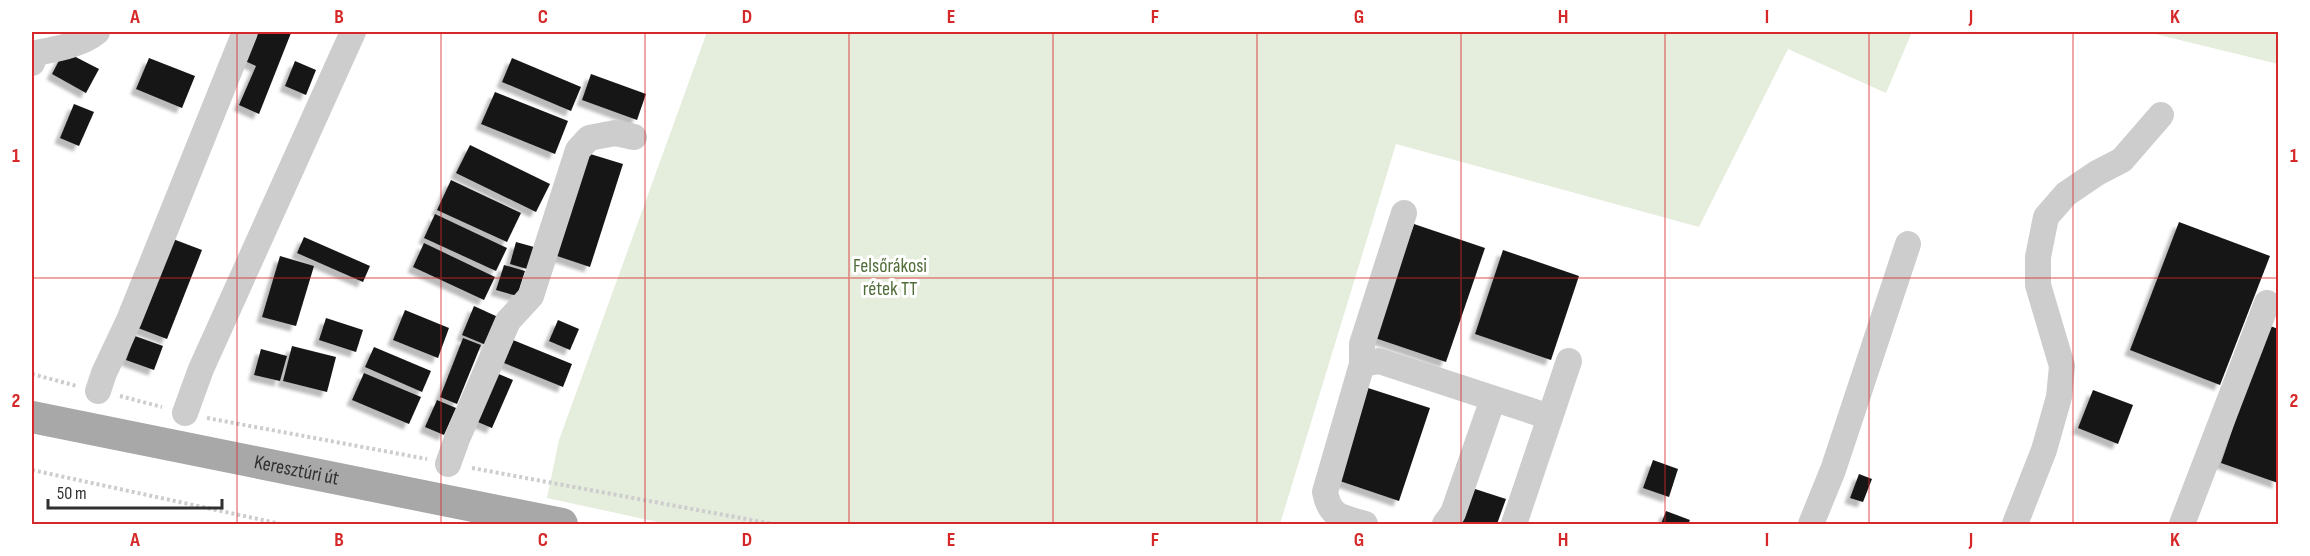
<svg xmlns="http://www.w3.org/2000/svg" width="2310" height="556" font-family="'Sofia Sans Condensed',sans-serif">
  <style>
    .green { fill: #e5eddd }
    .building { fill: #171717; filter: url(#shadow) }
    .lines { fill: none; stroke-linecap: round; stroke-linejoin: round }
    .path { stroke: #cdcdcd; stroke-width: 4; stroke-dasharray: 3 3; stroke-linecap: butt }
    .minor { stroke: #cdcdcd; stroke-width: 26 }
    .major { stroke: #a8a8a8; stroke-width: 32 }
    .grid { fill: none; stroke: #d62828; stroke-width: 1.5; stroke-opacity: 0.55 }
    .labels { text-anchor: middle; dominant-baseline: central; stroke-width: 6; stroke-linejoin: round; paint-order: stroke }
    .park-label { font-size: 20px; fill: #516e3a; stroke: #fff }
    .street-label { font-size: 20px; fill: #303030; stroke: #fff }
    .neatline { fill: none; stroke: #d62828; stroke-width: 2 }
    .grid-label { font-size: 20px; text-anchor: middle; font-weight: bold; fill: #d62828 }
  </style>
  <defs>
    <filter id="shadow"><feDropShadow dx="-5.5" dy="5.5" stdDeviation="1.5" flood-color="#0004"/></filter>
  </defs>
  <rect width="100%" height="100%" fill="#fff"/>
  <!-- green -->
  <g class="green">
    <path d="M707,32H1912L1886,93L1788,49L1699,227L1396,144L1280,524H667L547,498L559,440Z"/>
    <path d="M2147,32H2278V64Z"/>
  </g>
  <!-- building -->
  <g class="building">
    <path d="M257,32L291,33L259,114L239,105L256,66L245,61Z"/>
    <path d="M64,51L99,69L86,93L52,74Z"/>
    <path d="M149,58L195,76L182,108L136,89Z"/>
    <path d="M512,58L581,87L571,111L502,82Z"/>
    <path d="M295,61L316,70L306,95L285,86Z"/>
    <path d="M591,74L646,94L637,120L582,100Z"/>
    <path d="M495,92L568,121L555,154L481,124Z"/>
    <path d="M74,104L94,112L79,146L60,138Z"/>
    <path d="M470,145L550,184L536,212L456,173Z"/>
    <path d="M587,153L623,164L590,267L554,255Z"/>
    <path d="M451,180L521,213L507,242L437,210Z"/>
    <path d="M435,214L507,248L496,271L424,238Z"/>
    <path d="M2179,222L2270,256L2220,385L2130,350Z"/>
    <path d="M1414,224L1485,248L1446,362L1375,338Z"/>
    <path d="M304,237L370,266L363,282L297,253Z"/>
    <path d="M173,239L202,250L167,339L138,328Z"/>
    <path d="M516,242L534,247L527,269L510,264Z"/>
    <path d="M424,243L495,277L484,300L413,267Z"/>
    <path d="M1503,250L1579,276L1551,360L1475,334Z"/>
    <path d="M280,256L314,266L296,326L262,317Z"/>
    <path d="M504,265L525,271L517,296L496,290Z"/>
    <path d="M474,306L498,317L486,345L462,335Z"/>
    <path d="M405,310L449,328L438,358L393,340Z"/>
    <path d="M326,318L363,330L356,352L319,340Z"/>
    <path d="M558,320L579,329L570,350L549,341Z"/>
    <path d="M2268,325L2278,329V483L2221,463Z"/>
    <path d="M135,336L163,346L154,370L126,360Z"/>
    <path d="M463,338L481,345L457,404L440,397Z"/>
    <path d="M513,340L572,364L563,387L504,363Z"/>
    <path d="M292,346L336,357L327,392L283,381Z"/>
    <path d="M374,347L431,371L422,392L365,367Z"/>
    <path d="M261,349L287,356L280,381L254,375Z"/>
    <path d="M494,372L513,380L492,428L473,420Z"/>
    <path d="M364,373L421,397L409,424L352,400Z"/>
    <path d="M1368,388L1430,408L1399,501L1337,480Z"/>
    <path d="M2093,390L2133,405L2118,444L2078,428Z"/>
    <path d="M437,400L456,408L444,435L425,427Z"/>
    <path d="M1653,460L1678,469L1669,497L1643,488Z"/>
    <path d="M1859,474L1872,479L1863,502L1850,498Z"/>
    <path d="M1472,488L1506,499L1497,524H1460Z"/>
    <path d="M1666,511L1690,520L1688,524H1661Z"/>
  </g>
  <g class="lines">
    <!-- path -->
    <g class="path">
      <path d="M32,374L77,386"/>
      <path d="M120,396L162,407"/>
      <path d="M207,418L427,459"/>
      <path d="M472,468L773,524"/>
      <path d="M32,470L281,524"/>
    </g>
    <!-- minor -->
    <g class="minor">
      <path d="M32,63L36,53C56,49 81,45 97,32"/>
      <path d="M1362,364L1379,361L1550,417"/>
      <path d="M98,391L104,373L129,320L245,32"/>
      <path d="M185,413L201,369L353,32"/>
      <path d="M448,464L457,439L508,321L531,296L578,150L589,138L615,133L634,137"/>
      <path d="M1365,524C1342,517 1330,518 1325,492L1362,364V344L1404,213"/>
      <path d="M1445,524L1453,513L1493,399"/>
      <path d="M1514,524L1569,361"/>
      <path d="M1811,524L1833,470L1908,244"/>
      <path d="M2015,524L2044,450L2059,397L2062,366L2038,285V257L2046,217L2066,194L2097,173L2122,160L2161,115"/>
      <path d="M2182,524L2267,303"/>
    </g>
    <!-- major -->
    <path class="major" id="s1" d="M32,417L562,524"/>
  </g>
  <!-- grid -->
  <path class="grid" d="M237,32V524M441,32V524M645,32V524M849,32V524M1053,32V524M1257,32V524M1461,32V524M1665,32V524M1869,32V524M2073,32V524M32,278H2278"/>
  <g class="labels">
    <!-- park labels -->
    <g class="park-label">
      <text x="890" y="266">Felsőrákosi<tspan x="890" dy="23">rétek TT</tspan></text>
    </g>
    <!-- street labels -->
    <g class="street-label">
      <text stroke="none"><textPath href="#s1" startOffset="270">Keresztúri út</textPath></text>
    </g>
  </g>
  <!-- border -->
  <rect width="2310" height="556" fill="none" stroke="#ffffff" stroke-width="66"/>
  <!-- scale -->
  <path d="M48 499v9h174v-9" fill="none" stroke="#303030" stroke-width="3"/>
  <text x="57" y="499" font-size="18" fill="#303030" stroke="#ffffff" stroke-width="4.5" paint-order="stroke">50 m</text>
  <rect x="33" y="33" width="2244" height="490" class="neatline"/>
  <g class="grid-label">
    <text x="135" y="23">A</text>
    <text x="339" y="23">B</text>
    <text x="543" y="23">C</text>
    <text x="747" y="23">D</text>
    <text x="951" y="23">E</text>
    <text x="1155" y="23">F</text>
    <text x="1359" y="23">G</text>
    <text x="1563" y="23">H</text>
    <text x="1767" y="23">I</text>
    <text x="1971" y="23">J</text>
    <text x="2175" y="23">K</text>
    <text x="16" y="162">1</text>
    <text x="2294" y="162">1</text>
    <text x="16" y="407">2</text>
    <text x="2294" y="407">2</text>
    <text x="135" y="546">A</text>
    <text x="339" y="546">B</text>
    <text x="543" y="546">C</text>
    <text x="747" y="546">D</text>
    <text x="951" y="546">E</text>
    <text x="1155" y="546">F</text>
    <text x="1359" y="546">G</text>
    <text x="1563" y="546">H</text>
    <text x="1767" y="546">I</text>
    <text x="1971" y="546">J</text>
    <text x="2175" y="546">K</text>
  </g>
</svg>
